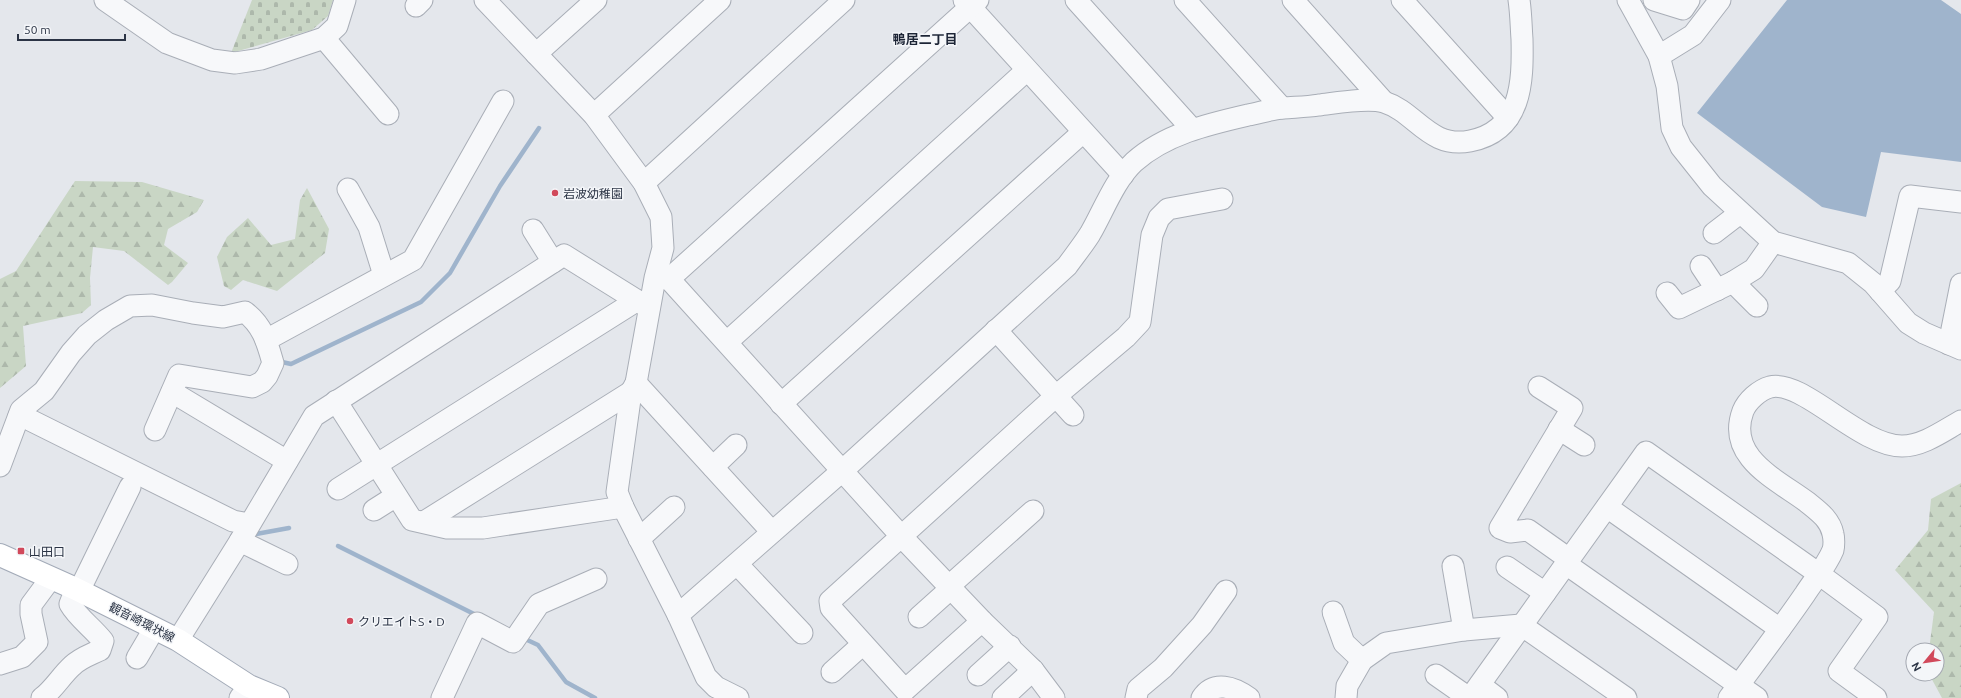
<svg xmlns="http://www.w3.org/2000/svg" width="1961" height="698" font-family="Ubuntu,'Noto Sans JP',sans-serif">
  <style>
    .forest { fill: url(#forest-firs) }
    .cemetery { fill: url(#cemetery-stones) }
    .water { fill: #9fb4cc }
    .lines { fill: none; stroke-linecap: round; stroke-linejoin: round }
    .stream { stroke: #9fb4cc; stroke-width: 4.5 }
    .minor-casing { stroke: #a9aeb7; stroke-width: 23 }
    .major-casing { stroke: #a3abb8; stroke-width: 24 }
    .minor { stroke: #f7f8fa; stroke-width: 21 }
    .major { stroke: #fff; stroke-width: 22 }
    .poi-dot { fill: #d1495b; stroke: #f4f6f9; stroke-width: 1.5 }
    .labels { text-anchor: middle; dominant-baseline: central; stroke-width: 3; stroke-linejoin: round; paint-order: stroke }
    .poi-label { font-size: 12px; fill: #2b3445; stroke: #f4f6f9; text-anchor: start }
    .street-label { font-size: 12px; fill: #2b3445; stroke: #f4f6f9 }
    .neighbourhood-label { font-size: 13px; font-weight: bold; fill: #1d2536; stroke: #f4f6f9 }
  </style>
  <defs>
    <pattern id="forest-firs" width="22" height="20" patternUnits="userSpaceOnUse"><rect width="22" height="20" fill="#c9d6c5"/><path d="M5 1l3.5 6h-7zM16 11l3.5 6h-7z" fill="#adb8ab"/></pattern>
    <pattern id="cemetery-stones" width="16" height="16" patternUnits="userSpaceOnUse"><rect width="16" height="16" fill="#c9d6c5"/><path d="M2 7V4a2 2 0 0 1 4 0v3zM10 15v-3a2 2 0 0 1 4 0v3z" fill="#adb8ab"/></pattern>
  </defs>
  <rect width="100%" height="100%" fill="#e4e7ec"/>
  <!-- forest -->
  <g class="forest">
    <path d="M75,181L142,182L204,200L197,212L168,229L164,245L188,263L172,282L168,285L124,251L93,247L90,278L91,305L82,313L23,326L26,366L0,388V279L16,271Z"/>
    <path d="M307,188L329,229L325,253L277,291L243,280L231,290L224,286L217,257L227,237L248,218L271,245L295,239L300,200Z"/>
    <path d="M1961,483V698H1942L1929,674H1937V650H1929L1934,612L1895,570L1928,530L1931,499Z"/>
  </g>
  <!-- cemetery -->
  <path class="cemetery" d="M252,0H333L328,16L312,30L231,53Z"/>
  <!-- water -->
  <path class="water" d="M1787,0H1941L1961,14V162L1881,152L1866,217L1822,207L1697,113Z"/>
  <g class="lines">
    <!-- stream -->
    <g class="stream">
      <path d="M282,362L291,364L421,302L450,273L500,186L539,128"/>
      <path d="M251,532L256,534L289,528"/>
      <path d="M338,546L478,616"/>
      <path d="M523,638L538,645L566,682L595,698"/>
    </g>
    <defs>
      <g id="minor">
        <path d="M105,0L167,43L212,60L235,63L261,59L324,38L337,26L345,0"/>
        <path d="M485,0L594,115L644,183L661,217L663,248L655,278L636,383L631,392L617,492L623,507L678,615"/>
        <path d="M964,0L1123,175"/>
        <path d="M1076,0L1192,129"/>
        <path d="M1185,0L1282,108"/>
        <path d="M1293,0L1383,101"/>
        <path d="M1402,0L1508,118"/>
        <path d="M1628,0L1659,56L1667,86L1672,128L1681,147L1712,186L1773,242L1848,263L1873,283L1908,323L1924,333L1961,349"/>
        <path d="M1654,0L1683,9L1689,0"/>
        <path d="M416,6L422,0"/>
        <path d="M324,38L388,114"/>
        <path d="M536,54L596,0"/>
        <path d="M1659,56L1693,35L1720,0"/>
        <path d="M594,115L720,0"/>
        <path d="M644,183L844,0"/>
        <path d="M348,189L369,227L384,275"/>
        <path d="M533,230L553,262"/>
        <path d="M1714,233L1740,213"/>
        <path d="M1701,266L1717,290"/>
        <path d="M656,278L669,279L978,0"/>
        <path d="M669,279L902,537L982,621L905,690L831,608L830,601L1056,396L1126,337L1140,322L1152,235L1159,218L1168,209L1222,199"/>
        <path d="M1733,282L1757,306"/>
        <path d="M1880,291L1890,281L1910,196L1961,202"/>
        <path d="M1667,293L1679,308L1733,282L1754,269L1773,242"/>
        <path d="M996,330L1073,415"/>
        <path d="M266,340L413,260L503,101"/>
        <path d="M727,342L1027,70"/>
        <path d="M1949,344L1961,284"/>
        <path d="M636,383L772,532"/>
        <path d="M1539,387L1572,408L1500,528L1510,532L1528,530L1569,559"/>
        <path d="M172,392L287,461"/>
        <path d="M336,401L412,520L447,528H483L623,507"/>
        <path d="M781,404L1083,132"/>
        <path d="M19,416L30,420L233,521L249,524"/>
        <path d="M1559,429L1584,445"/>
        <path d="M0,466L21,410L44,391L71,353L87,335L106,320L130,306L152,305L193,313L223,317L245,312C263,326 267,342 273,363L267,376L262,382L252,387L179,375L155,430"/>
        <path d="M713,467L736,445"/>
        <path d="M338,489L636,301"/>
        <path d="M1607,507L1780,629"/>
        <path d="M374,510L396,496"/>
        <path d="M424,522L631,392"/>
        <path d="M639,539L674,507"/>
        <path d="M240,541L287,564"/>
        <path d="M737,564L802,633"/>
        <path d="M1566,564L1757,698"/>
        <path d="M1453,566L1464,630"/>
        <path d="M1507,567L1545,593"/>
        <path d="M79,591L130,487"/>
        <path d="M1333,612L1344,643L1362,660"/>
        <path d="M919,617L948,591V587L1033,511"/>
        <path d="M982,621L1033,670L1054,698"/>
        <path d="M178,640L240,541L314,416L564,255L649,308"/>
        <path d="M137,658L154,629"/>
        <path d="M0,664L22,657L37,642L31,614V605L51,578"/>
        <path d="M832,672L863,644"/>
        <path d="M978,675L1010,646"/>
        <path d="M1436,675L1469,698"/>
        <path d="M1480,685L1497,698"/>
        <path d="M42,698C54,689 61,676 72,666C80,658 90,655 100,650L103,641C93,628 78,618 70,604L76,589"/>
        <path d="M240,698L249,686"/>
        <path d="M442,698L477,623L513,642L539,604L596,579"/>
        <path d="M738,698L716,687L706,677L678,615L842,471L1067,266C1075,255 1083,245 1090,234C1104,210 1114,181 1134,162C1165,134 1209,124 1248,115C1259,113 1271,109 1283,108C1295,107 1307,107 1319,105C1336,103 1368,97 1384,102C1416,112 1429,149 1470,141C1522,131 1523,82 1522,39C1521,26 1521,13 1519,0"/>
        <path d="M1003,698L1033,670"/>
        <path d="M1136,698L1138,689L1163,668L1202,625L1226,591"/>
        <path d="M1202,698C1214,680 1234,687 1249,698"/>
        <path d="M1346,698L1347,686L1362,660L1386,643L1464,630L1521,625L1626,698"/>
        <path d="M1470,698L1646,452L1819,574L1877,617L1839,671L1876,698"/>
        <path d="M1729,698C1755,663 1781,629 1805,594C1814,580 1827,565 1833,550C1834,546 1834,538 1833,534C1830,519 1818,511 1807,502C1776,479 1726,457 1743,411C1747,401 1759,390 1770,387C1803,379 1859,446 1902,446C1923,446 1943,431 1961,421"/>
      </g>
      <path id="major" d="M0,555L76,589L178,640L249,686L278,698"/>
    </defs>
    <!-- minor casing -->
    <use href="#minor" class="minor-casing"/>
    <!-- major casing -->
    <use href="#major" class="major-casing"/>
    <!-- minor -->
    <use href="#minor" class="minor"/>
    <!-- major -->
    <use href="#major" class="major"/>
  </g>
  <!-- markers -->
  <g class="poi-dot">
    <circle cx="555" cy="193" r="4"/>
    <rect x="17" y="547" width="8" height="8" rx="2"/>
    <circle cx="350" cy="621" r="4"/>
  </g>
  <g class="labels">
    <!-- poi labels -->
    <g class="poi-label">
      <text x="563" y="193">岩波幼稚園</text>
      <text x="29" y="551">山田口</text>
      <text x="358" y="621">クリエイトS・D</text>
    </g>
    <!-- street labels -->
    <g class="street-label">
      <text transform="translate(142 622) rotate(27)">観音崎環状線</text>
    </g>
    <!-- neighbourhood labels -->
    <g class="neighbourhood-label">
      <text x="925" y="39">鴨居二丁目</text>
    </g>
  </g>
  <!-- north arrow -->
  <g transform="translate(1925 662) rotate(241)"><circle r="19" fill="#f4f6f9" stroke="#a4a8b1"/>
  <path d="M0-3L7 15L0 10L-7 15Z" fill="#d1495b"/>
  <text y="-6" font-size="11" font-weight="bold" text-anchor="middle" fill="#2b3445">N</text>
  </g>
  <!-- scale -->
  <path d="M18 34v6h107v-6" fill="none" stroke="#2b3445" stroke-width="2"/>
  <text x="24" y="34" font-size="12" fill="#2b3445" stroke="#f4f6f9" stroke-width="3" paint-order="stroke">50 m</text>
</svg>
